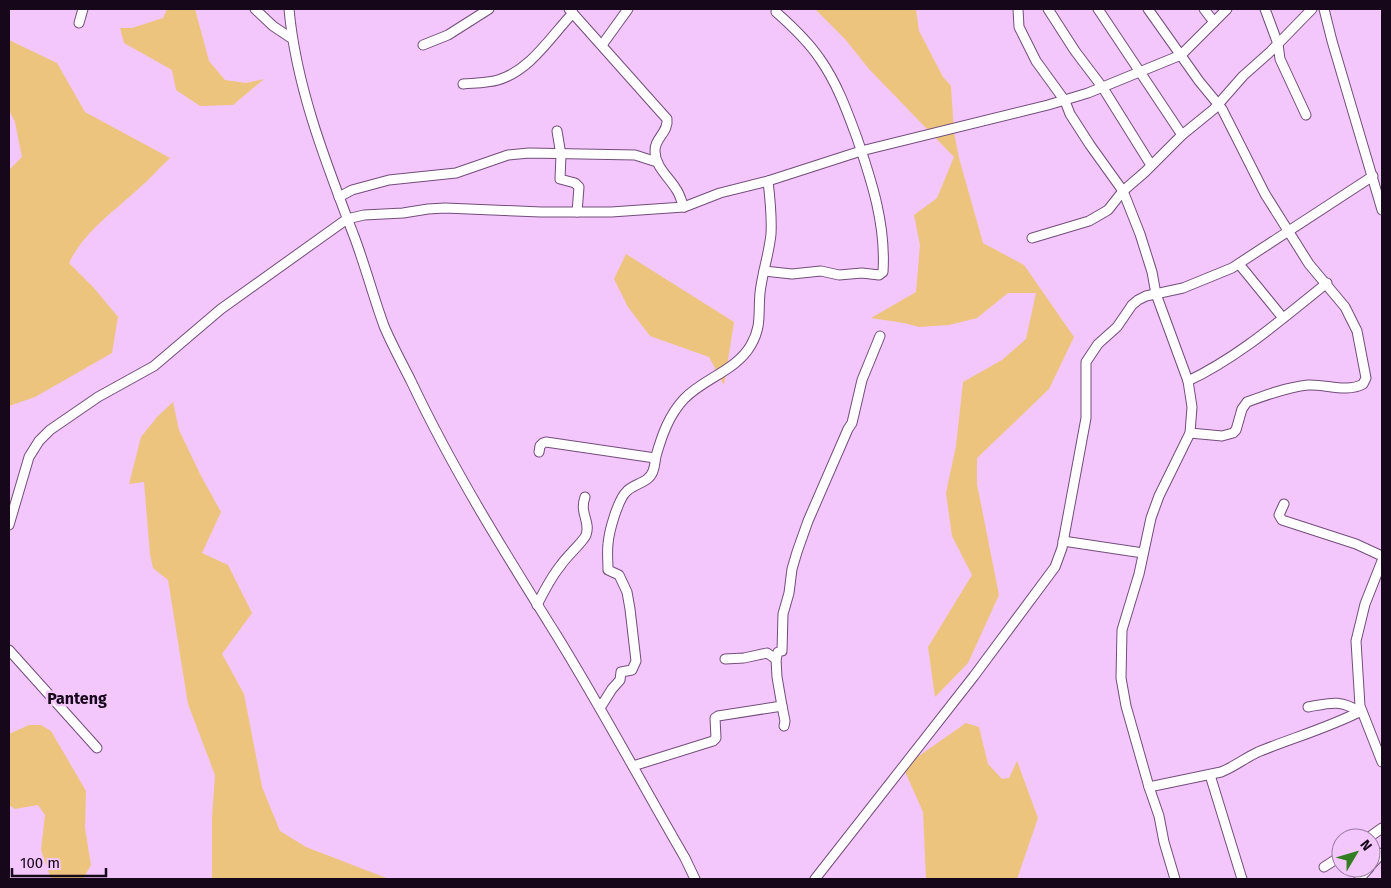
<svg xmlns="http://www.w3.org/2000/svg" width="1391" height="888" font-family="'Fira Sans',sans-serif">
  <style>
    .green { fill: #edc47e }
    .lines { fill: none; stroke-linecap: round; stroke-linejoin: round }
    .minor-casing { stroke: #734d7b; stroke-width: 11 }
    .minor { stroke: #fff; stroke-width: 9 }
    .labels { text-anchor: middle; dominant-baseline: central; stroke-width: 5; stroke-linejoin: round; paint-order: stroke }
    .quarter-label { font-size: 16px; font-weight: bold; fill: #16071a; stroke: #f3c7fc }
  </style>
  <rect width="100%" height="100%" fill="#f3c7fc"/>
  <!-- green -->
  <g class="green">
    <path d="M167,9H195L209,61L225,80L246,83L264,79L233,105L200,106L176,90L172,70L124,43L120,28H132L163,18Z"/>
    <path d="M815,9H916L919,31L943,77L951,86L954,132L959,158L983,243L1024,265L1074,337L1049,389L977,458V484L999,595L968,663L935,697L928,647L972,575L952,536L946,493L956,446L963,382L1002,360L1026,339L1036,293H1008L977,318L949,325L919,327L904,323L871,318L916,292L920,245L914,215L937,198L954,157L869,69L845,39Z"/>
    <path d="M9,40L57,63L85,112L170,158C159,168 149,180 137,190C113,212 83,233 69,263L94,288L118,317L112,353L35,397L9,406V170L22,157L15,122L9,110Z"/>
    <path d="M626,254L734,322L724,385L709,357L650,336L628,307L614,279Z"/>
    <path d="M173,402L179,430L201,476L221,512L202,553L228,565L252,613L222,654L244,694L262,787L280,831L306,847L389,879H212V818L215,775L188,704L168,580L153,568L150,554L144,482L129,484L141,437L157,417Z"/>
    <path d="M966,723L979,727L988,764L1002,779L1009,778L1017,761L1038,818L1017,879H926L923,812L903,767Z"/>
    <path d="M29,725H41L51,731L86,791L85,828L91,865L83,879H51L41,850L45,815L38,805L15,809L9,805V734Z"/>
  </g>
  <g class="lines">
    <defs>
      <g id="minor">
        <path d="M255,9L273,26L291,38"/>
        <path d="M289,9C296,87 326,163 354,236C365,265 373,296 384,326C392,345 402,363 411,381C453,470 505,553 557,636C602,709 642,784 685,858L695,879"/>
        <path d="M569,9L667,119C669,132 654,139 655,151C655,167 669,177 676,189C680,194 681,201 684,207"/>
        <path d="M1018,9L1019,27L1036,61L1065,101L1070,114L1090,145L1123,191L1140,234L1152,272L1156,294L1188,381L1192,407L1190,433L1159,496L1151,518L1139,574L1122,630L1121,678L1126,706L1149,787L1159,816L1164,842L1175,879"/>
        <path d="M1048,9L1075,51L1103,88L1151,165"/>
        <path d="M1098,9L1182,135"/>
        <path d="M1148,9L1199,81L1222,109L1265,194L1309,264L1345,307L1357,331L1366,378L1363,384C1347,393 1326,384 1308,385C1288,387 1266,395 1247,402L1242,409L1236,430L1233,433L1222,436L1190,433"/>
        <path d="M1204,9L1214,22"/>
        <path d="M1265,9L1278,44L1280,59L1306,115"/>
        <path d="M1324,9L1332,41L1382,210"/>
        <path d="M79,23L83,9"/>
        <path d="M423,45L448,35L489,9"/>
        <path d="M602,45L628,9"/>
        <path d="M463,84C475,83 488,83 498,80C531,70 551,36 573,13"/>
        <path d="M557,131L561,155L560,179L575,183L579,187L577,212"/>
        <path d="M339,197L352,190L389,180L456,173L508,155L529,153L635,155L657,162"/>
        <path d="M1032,238L1089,221L1108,210L1123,191L1145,172L1182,135L1214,109L1243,76L1271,51L1312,9"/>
        <path d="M1239,264L1283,318"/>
        <path d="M764,271L792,274L821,271L839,275L862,273L879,275L883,272C886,225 872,182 857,138C847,111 837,83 820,59C808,41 793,27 776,12"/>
        <path d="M1188,381C1239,357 1283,318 1327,283"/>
        <path d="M539,452L540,446L543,443L546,442L655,458"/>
        <path d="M1284,504L1279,515L1282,520L1356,544L1382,556"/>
        <path d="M9,525L29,457L39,441L50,430L98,397L154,366L221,309L347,219L364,215L403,213L428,209L445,208L541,212H611L684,207L720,193L768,181L861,151L1048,105L1088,93L1181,55L1227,9"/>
        <path d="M1063,541L1143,553"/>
        <path d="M1382,561L1365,604L1356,641L1360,706L1382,762"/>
        <path d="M537,605C544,591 551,577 561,565C566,557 584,541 586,535C591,521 579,514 585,497"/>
        <path d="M9,650L97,748"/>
        <path d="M725,659L744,658L767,653L776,659L778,652L782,651L783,614L789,593L792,569L797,552L808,521L848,429L852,423L862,380L880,336"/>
        <path d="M782,706L785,721L784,726"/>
        <path d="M1308,707C1330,703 1340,699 1360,712"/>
        <path d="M600,708L612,689L620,680L621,672L632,670L636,661L630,609L627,592L619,575L608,570C608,561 607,552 608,544C609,531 618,499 627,491C635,483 649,483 653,471C655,466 655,461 656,456C662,435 669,415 684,399C704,378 736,371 751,345C762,326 758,313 760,293C762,274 769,254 771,234C772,217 770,198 768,181"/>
        <path d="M633,766L713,741L716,738L715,718L718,716L782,706L777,677L776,659"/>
        <path d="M1210,775L1242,879"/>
        <path d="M1149,787L1221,772C1234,767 1245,758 1258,752C1292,738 1328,728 1361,711"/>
        <path d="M1368,838L1382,828"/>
        <path d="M1371,865L1382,853"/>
        <path d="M1324,867L1341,856"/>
        <path d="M815,879L974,676L1055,567L1062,548L1086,418V362L1098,344L1117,327L1132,305L1138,300L1146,296L1183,288L1232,268L1373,176"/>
        <path d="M1359,879L1369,868"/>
      </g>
    </defs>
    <!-- minor casing -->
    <use href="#minor" class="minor-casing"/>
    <!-- minor -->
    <use href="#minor" class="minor"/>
  </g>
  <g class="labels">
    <!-- quarter labels -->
    <g class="quarter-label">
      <text x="77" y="698">Panteng</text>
    </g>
  </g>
  <!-- border -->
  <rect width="1391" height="888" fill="none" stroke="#16071a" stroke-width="20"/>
  <!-- north arrow -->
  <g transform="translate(1356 853) rotate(52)"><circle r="24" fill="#f3c7fc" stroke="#9b7aa2"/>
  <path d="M0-4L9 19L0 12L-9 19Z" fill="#337d23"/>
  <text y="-8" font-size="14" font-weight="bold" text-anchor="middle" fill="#16071a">N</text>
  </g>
  <!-- scale -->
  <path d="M12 868v8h94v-8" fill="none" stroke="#16071a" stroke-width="2.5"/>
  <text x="20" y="868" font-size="15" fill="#16071a" stroke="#f3c7fc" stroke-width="4" paint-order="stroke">100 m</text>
</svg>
